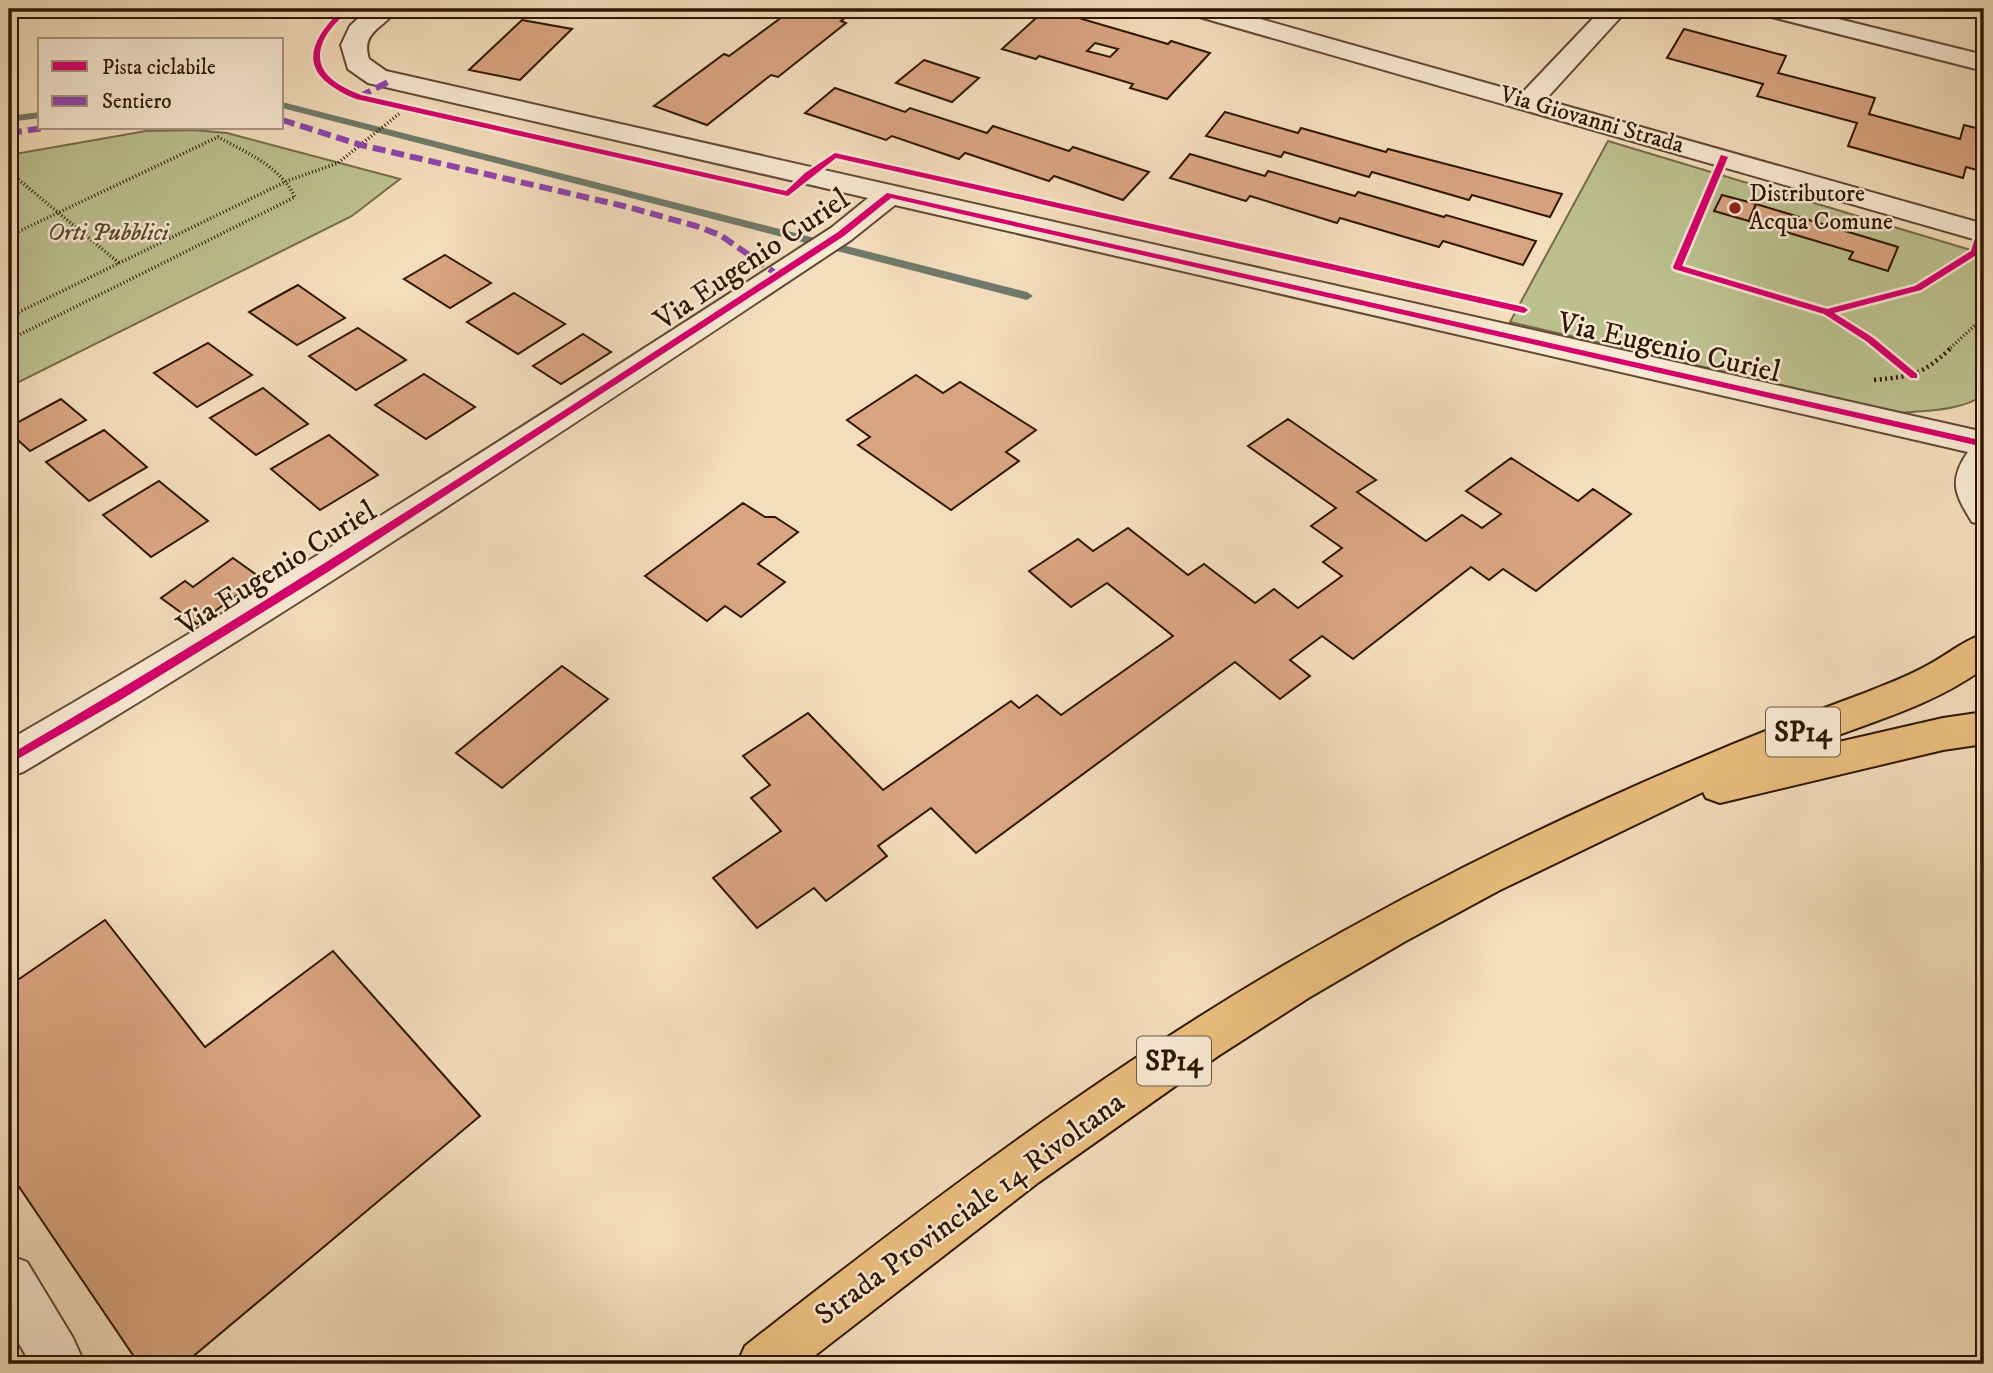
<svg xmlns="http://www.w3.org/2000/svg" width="1993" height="1373" font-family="'IM FELL DW Pica',serif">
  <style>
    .green { fill: #bcc08f; stroke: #766b49; stroke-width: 2 }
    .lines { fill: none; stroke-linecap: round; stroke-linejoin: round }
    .stream { fill: #707a6a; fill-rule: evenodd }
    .building { fill: #d9a581; stroke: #2f1603; stroke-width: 2; fill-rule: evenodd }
    .minor-casing { stroke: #604831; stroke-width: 4 }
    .major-casing { stroke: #2f1603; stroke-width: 4 }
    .path-far1 { stroke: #2f1603; stroke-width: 3.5; stroke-dasharray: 1 2.5; stroke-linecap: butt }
    .path { stroke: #2f1603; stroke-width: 4.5; stroke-dasharray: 2 3.5; stroke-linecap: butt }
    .minor { fill: #f8e9d3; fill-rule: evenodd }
    .major { fill: #eabe7e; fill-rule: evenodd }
    .quiet { stroke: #8e44ad; stroke-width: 6; stroke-dasharray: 13 6; stroke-linecap: butt }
    .cycleway-casing { stroke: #f8e9d3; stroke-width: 5 }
    .cycleway { fill: #d6006c; fill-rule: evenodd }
    .poi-dot { fill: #8f2418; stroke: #f8e9d3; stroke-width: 2.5 }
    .labels { text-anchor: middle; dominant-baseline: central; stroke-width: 5; stroke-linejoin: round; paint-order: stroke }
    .far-street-label { font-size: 24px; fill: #2f1603; stroke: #f8e9d3 }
    .far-poi-label { font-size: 24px; fill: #2f1603; stroke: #f8e9d3; text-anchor: start }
    .far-park-label { font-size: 24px; font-style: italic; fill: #59492d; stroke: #f8e9d3 }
    .shield { fill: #f8e9d3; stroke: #6b5541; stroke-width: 2 }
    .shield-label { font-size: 28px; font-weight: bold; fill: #2f1603 }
    .street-label { font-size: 30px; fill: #2f1603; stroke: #f8e9d3 }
  </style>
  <rect width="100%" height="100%" fill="#f4ddbc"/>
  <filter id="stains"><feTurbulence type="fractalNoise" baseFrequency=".00286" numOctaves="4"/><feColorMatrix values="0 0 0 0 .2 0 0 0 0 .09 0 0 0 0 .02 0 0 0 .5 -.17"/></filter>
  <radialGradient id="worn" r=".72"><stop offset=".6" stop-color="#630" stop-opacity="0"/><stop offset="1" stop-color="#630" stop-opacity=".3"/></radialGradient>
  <!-- green -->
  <g class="green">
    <path d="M193,130L227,133L400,179L352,216L9,387V155L146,131Z"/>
    <path d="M1608,141L1984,254V395C1960,411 1929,410 1901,413L1510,322Z"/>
  </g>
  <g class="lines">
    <!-- stream -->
    <g class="stream">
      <path d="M282,102L1027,292L1033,296L1027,300L282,108Z"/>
      <path d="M40,112V118L9,122V116Z"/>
    </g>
  </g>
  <!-- building -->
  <g class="building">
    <path d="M558,9H600L587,18Z"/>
    <path d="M793,9H857L841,21L846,23L778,77L771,75L707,125L654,106L724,54L729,56Z"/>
    <path d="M1046,9H1060L1085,16L1082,19L1168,44L1171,41L1210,53L1167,99L1130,88L1133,84L1039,56L1036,59L1002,49ZM1095,43L1118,49L1110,57L1087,51Z"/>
    <path d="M1511,9H1546L1540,17Z"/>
    <path d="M522,20L572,29L520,80L469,70Z"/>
    <path d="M1684,29L1786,56L1778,73L1875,98L1869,114L1960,139L1964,125L1984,130V172L1966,167L1963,178L1848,146L1857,123L1757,96L1763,84L1667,58Z"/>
    <path d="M924,60L979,78L952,102L896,83Z"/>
    <path d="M835,88L905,112L910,108L987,133L993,126L1069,151L1073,147L1149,172L1123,200L1054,176L1049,181L965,153L959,159L892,136L886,140L805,113Z"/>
    <path d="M1225,112L1298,133L1301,128L1386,152L1388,149L1562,194L1550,217L1472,195L1469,200L1372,172L1369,177L1284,152L1281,157L1206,136Z"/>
    <path d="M1190,154L1265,176L1268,171L1355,196L1358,192L1444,217L1446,215L1536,241L1523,265L1443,241L1439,247L1340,218L1337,223L1250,196L1246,201L1170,178Z"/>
    <path d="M1722,195L1756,204L1749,221L1714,211Z"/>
    <path d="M1756,204L1898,247L1888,271L1849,259L1853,252L1749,221Z"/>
    <path d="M445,255L491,283L450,308L404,279Z"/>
    <path d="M298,285L345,318L297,345L249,312Z"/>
    <path d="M514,293L565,324L518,354L467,322Z"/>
    <path d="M358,328L406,360L356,390L309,356Z"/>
    <path d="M583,334L611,352L561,384L533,366Z"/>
    <path d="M208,343L252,375L197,407L154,373Z"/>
    <path d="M424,374L475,407L426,439L375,405Z"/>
    <path d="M916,375L943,393L960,382L1036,430L1006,452L1019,461L951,510L858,445L870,437L847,420Z"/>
    <path d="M263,388L308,424L256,455L210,418Z"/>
    <path d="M61,399L86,420L30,451L9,432V427Z"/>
    <path d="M1288,419L1376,480L1357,492L1426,541L1462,515L1482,528L1501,514L1466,491L1511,458L1578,501L1593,489L1631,514L1536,591L1503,569L1489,580L1471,567L1353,659L1322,636L1290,660L1310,676L1280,699L1235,662L976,853L931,808L878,846L887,856L826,901L814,888L757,928L713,878L781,831L751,798L770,785L743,756L808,713L883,790L1011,701L1019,708L1037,695L1061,715L1173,636L1107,583L1071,607L1029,571L1078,539L1093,551L1128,528L1188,575L1204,564L1255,603L1274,589L1298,608L1342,576L1323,562L1342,548L1311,526L1336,508L1248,446Z"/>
    <path d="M104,430L147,467L89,501L46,462Z"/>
    <path d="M329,435L378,475L320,510L271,469Z"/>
    <path d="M159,481L208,521L151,557L103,515Z"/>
    <path d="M743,503L765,517H775L798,532L758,564L785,582L741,617L725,606L707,621L645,576Z"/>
    <path d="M233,558L261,578L197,624L161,598L185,581L193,587Z"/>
    <path d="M562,666L608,699L502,788L456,753Z"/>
    <path d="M105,920L205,1047L333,951L480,1116L184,1364H139L9,1172V986Z"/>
  </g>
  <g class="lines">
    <defs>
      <g id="minor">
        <path d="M368,9H397C385,28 360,31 369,59L386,71L1984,432V525L1972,522C1955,494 1948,481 1968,452L895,205L851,240C578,421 305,604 23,772L9,776V740C289,579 559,403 831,228L868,198L368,83L348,69L341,45L350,26Z"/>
        <path d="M1186,9H1225L1522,93L1602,9H1628L1545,100L1984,224V242L1189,14Z"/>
        <path d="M1757,9H1798L1984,55V71L1760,14Z"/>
        <path d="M9,1255L27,1262L73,1338L81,1356L78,1364H31L9,1327Z"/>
      </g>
      <path id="major" d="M1984,634V668C1929,709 1858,725 1795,752L1943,718L1984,712V744L1943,750L1720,803L1706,798L1703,792L1500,890L1404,942L1310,997L1218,1056L1039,1182L804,1364H737L745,1346C917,1211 1092,1078 1281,967C1466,859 1661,768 1862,694C1884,685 1907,677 1928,665C1947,655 1964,640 1984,634Z"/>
    </defs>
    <!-- minor casing -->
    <use href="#minor" class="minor-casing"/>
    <!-- major casing -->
    <use href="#major" class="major-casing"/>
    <!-- path-far1 -->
    <g class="path-far1">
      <path d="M13,175L119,263"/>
      <path d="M1712,186L1677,267L1827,312"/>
      <path d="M9,236L218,137C247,153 280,166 295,197L9,340"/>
      <path d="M9,317L287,181L338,163L400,113"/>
      <path d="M1883,350L1827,312L1918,288L1962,259"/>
      <path d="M1948,350L1984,317"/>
    </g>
    <!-- path -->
    <g class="path">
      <path d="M1881,349L1913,375"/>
      <path d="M1874,380C1913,376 1920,376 1950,349"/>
    </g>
    <!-- minor -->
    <use href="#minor" class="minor"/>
    <!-- major -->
    <use href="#major" class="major"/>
    <!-- quiet -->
    <g class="quiet">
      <path d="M359,97L390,81"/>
      <path d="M282,120L361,145L628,207L696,226L720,235L778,275"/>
      <path d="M9,133L44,128"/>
    </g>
    <defs>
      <g id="cycleway">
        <path d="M342,9H349C342,17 333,25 327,34C307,68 333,84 361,95L786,191L805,173L835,153L1524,307L1528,310L1524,313L836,158L788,196L356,99C301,76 302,48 342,9Z"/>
        <path d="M1721,155L1728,157L1682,266L1827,309L1915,286L1971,251L1977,232L1978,230H1984V235L1978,254L1921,290L1834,313L1872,337L1917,374V378H1911L1866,341L1824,314L1674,269L1673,267Z"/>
        <path d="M887,193L1984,441V447L891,198L844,236L328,572L119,701L9,764V755C291,590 564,411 838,232Z"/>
      </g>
    </defs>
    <!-- cycleway casing -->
    <use href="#cycleway" class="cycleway-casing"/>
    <!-- cycleway -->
    <use href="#cycleway" class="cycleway"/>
  </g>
  <!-- markers -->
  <circle class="poi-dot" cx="1735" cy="208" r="7"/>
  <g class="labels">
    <!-- far-street labels -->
    <g class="far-street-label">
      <text transform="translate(1592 120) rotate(16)">Via Giovanni Strada</text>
    </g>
    <!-- far-poi labels -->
    <g class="far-poi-label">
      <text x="1749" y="194">Distributore<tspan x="1749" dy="28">Acqua Comune</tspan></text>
    </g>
    <!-- far-park labels -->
    <g class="far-park-label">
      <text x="108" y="233">Orti Pubblici</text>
    </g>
    <!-- shield labels -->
    <g class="shield">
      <rect x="1766" y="707.5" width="74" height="49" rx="5"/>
      <rect x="1137" y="1036.5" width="74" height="49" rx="5"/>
    </g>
    <g class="shield-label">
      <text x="1803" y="732">SP14</text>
      <text x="1174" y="1061">SP14</text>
    </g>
    <!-- street labels -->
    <g class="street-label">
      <text transform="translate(752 260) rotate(-34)">Via Eugenio Curiel</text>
      <text transform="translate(1669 348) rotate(13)">Via Eugenio Curiel</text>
      <text transform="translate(277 569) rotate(-32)">Via Eugenio Curiel</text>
      <text transform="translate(970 1209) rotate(-36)">Strada Provinciale 14 Rivoltana</text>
    </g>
  </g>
  <!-- margin -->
  <rect width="1993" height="1373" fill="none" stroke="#f4ddbc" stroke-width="35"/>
  <rect x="10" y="10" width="1972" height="1352" fill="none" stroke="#2f1603" stroke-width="3.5"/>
  <rect x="18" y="18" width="1958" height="1338" fill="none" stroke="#2f1603" stroke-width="2"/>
  <!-- legend -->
  <rect x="38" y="38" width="245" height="91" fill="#f8e9d3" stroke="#a89580" stroke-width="2"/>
  <rect x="52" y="61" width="35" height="10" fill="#d6006c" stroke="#a89580" stroke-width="2"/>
  <text x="102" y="74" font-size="21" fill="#2f1603">Pista ciclabile</text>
  <rect x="52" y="96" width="35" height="10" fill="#8e44ad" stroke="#a89580" stroke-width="2"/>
  <text x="102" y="108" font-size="21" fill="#2f1603">Sentiero</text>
  <rect width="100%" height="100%" filter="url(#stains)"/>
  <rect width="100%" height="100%" fill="url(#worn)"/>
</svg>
